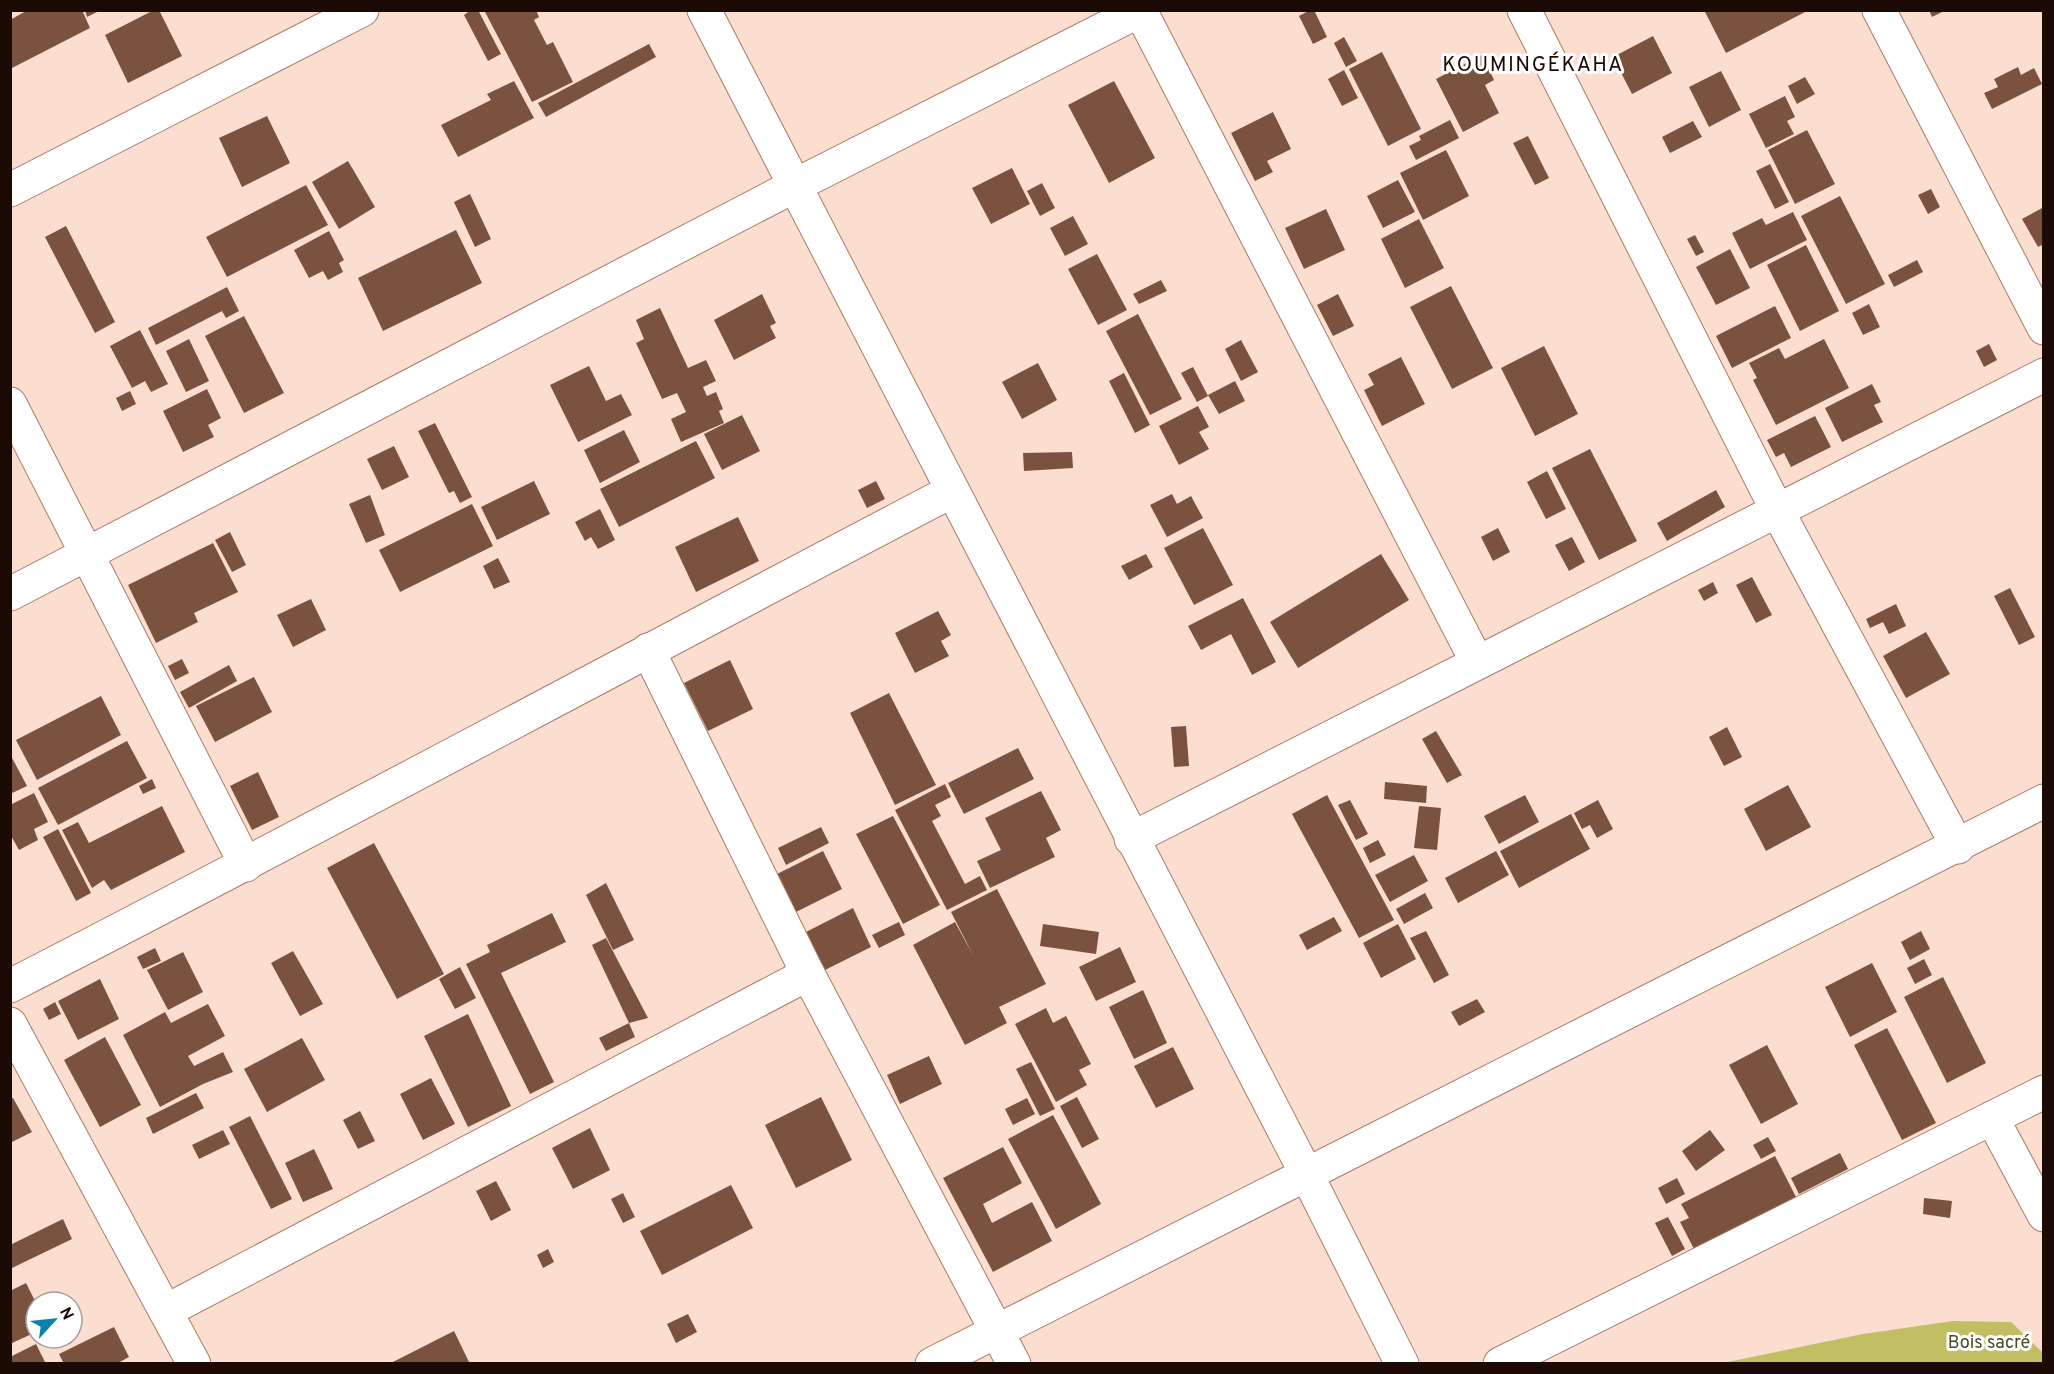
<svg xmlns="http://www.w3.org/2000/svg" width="2054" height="1374" font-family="Overpass,sans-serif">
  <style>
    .green { fill: #c1be64 }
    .building { fill: #7b523d }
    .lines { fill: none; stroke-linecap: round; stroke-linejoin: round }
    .minor-casing { stroke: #a87c66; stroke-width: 35 }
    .minor { stroke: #fff; stroke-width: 33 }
    .labels { text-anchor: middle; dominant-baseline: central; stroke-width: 6; stroke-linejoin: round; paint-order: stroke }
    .park-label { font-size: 18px; fill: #4b4a20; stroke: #fff }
    .quarter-label { font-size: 21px; letter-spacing: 1.5px; fill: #1b0b04; stroke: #fff }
  </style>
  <rect width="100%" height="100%" fill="#fcded0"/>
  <!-- green -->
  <path class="green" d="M1953,1321L2011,1322L2043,1353V1363H1723L1863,1334Z"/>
  <!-- building -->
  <g class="building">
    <path d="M28,10H82L90,28L10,69V20Z"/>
    <path d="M85,10H101L87,17Z"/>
    <path d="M154,10H159L182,56L128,83L105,35Z"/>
    <path d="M471,10H478L501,54L488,61L464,15Z"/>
    <path d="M484,10H536L539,17L534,20L547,45L553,42L573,82L532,102Z"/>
    <path d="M1310,10H1314L1327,37L1313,44L1299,16Z"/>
    <path d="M1704,10H1809L1726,53Z"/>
    <path d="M1929,10H1946L1932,17Z"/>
    <path d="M1653,36L1672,73L1632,94L1613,57Z"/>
    <path d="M1344,37L1357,61L1346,67L1334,43Z"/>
    <path d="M649,44L656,57L546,117L538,103Z"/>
    <path d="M1382,52L1421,129L1388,146L1349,69Z"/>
    <path d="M1482,55L1494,80L1485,85L1499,113L1463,132L1436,79Z"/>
    <path d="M2018,67L2021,75L2034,68L2042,84L1992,109L1984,93L1998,87L1994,79Z"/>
    <path d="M1344,70L1358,98L1342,106L1328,79Z"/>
    <path d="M1721,71L1741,110L1709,127L1689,87Z"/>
    <path d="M1805,77L1815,94L1797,104L1788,86Z"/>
    <path d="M514,81L534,118L458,157L441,125L491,100L487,94Z"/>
    <path d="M1114,81L1155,158L1109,183L1068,105Z"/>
    <path d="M1785,96L1795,117L1787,121L1794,134L1766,148L1749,114Z"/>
    <path d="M1273,112L1291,149L1267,161L1273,172L1255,181L1231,133Z"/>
    <path d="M267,116L290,163L242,187L219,138Z"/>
    <path d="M1450,120L1459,138L1416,160L1409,146L1421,140L1419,136Z"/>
    <path d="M1693,121L1702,137L1670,153L1662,137Z"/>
    <path d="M1807,130L1835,184L1795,204L1768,150Z"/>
    <path d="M1528,136L1549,178L1535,185L1513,143Z"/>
    <path d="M1446,150L1469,196L1423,220L1400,173Z"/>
    <path d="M348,161L375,207L339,229L312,182Z"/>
    <path d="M1770,164L1789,202L1775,209L1756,171Z"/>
    <path d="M1012,168L1030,204L991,224L972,188Z"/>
    <path d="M1398,180L1415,212L1383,228L1367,196Z"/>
    <path d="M1042,183L1055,208L1040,216L1027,191Z"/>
    <path d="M306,185L328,225L227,277L206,237Z"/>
    <path d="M1931,189L1940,207L1928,214L1918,195Z"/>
    <path d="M470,194L491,239L475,247L454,202Z"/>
    <path d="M1840,196L1885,284L1846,304L1801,216Z"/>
    <path d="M2044,207V244L2038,247L2022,219Z"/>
    <path d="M1326,209L1345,250L1304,269L1285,228Z"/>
    <path d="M1793,212L1807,240L1750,269L1732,233L1762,218L1766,225Z"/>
    <path d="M1073,216L1088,244L1065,256L1050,228Z"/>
    <path d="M1419,219L1444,268L1405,288L1381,239Z"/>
    <path d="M66,226L115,322L95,333L45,237Z"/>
    <path d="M456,230L482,283L383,331L358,278Z"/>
    <path d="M329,231L344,260L339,263L343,272L328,280L323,271L309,278L294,250Z"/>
    <path d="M1695,235L1704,252L1696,256L1687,239Z"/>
    <path d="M1806,245L1839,311L1800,331L1767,265Z"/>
    <path d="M1730,249L1750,288L1716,305L1696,267Z"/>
    <path d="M1097,254L1127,310L1098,325L1068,269Z"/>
    <path d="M1917,260L1923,272L1894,287L1888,275Z"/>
    <path d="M1161,280L1167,291L1139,304L1133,294Z"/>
    <path d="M1451,286L1493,368L1452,389L1410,307Z"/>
    <path d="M227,287L239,311L226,318L222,311L156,345L148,328Z"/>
    <path d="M762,294L776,323L770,326L776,338L734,360L714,320Z"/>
    <path d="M1338,294L1354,326L1333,336L1317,305Z"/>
    <path d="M1869,304L1880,327L1863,335L1852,313Z"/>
    <path d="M1775,306L1791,338L1732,368L1716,336Z"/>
    <path d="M660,308L688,368L706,360L716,381L703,387L707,396L716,392L723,409L719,411L724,423L681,442L671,419L686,412L677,393L662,399L636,343L644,339L636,320Z"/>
    <path d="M1138,314L1182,399L1150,415L1106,331Z"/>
    <path d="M244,316L284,393L244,413L205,336Z"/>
    <path d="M140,330L168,384L151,392L145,381L132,388L110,346Z"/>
    <path d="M189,339L209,381L186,392L166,351Z"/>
    <path d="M1824,339L1849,388L1776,425L1753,380L1757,378L1749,363L1779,348L1785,359Z"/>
    <path d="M1241,340L1258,372L1241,381L1225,349Z"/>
    <path d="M1989,344L1997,360L1984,367L1976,351Z"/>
    <path d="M1544,346L1578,414L1535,436L1501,368Z"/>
    <path d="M1401,357L1425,404L1382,426L1364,390L1374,385L1368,374Z"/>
    <path d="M1038,363L1057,400L1022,419L1002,382Z"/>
    <path d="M589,366L606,401L621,394L632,415L578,442L550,385Z"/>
    <path d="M1193,367L1208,396L1197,402L1181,373Z"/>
    <path d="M1124,373L1150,425L1135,433L1109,381Z"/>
    <path d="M1235,381L1245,401L1219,414L1208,395Z"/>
    <path d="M1872,384L1881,402L1874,405L1883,422L1842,442L1825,408Z"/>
    <path d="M207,389L221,418L208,425L214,437L183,452L163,411Z"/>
    <path d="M130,391L136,404L122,411L116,398Z"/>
    <path d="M1198,406L1209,427L1199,432L1209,449L1179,465L1159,426Z"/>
    <path d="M742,415L760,451L722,470L704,434Z"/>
    <path d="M1815,416L1831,447L1791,467L1784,453L1776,457L1767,440Z"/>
    <path d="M435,423L472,497L460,503L454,491L449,493L418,431Z"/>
    <path d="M624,430L640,462L600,483L584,450Z"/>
    <path d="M696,441L715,478L619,527L600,489Z"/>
    <path d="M394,446L409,477L382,490L367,459Z"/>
    <path d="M1590,449L1637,541L1599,560L1552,468Z"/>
    <path d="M1072,452L1073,468L1024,471L1023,453Z"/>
    <path d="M1547,471L1566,509L1546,519L1527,482Z"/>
    <path d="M534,481L550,514L497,540L481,507Z"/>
    <path d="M876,481L885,499L867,508L858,490Z"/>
    <path d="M1716,490L1725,507L1667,541L1657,523Z"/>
    <path d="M1172,494L1177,504L1191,496L1203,518L1167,537L1150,505Z"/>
    <path d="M370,495L385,535L366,543L349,504Z"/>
    <path d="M472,504L493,546L400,592L379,550Z"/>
    <path d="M600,509L615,540L598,549L591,537L585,541L575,522Z"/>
    <path d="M738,517L759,561L696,592L675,547Z"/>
    <path d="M1203,528L1233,585L1194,605L1164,548Z"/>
    <path d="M1498,528L1510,552L1493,561L1481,537Z"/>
    <path d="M230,532L246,565L232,572L215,540Z"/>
    <path d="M1572,537L1585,562L1569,571L1555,545Z"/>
    <path d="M213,543L238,592L194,613L198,622L156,643L128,585Z"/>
    <path d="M1146,554L1153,567L1129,580L1121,566Z"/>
    <path d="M1381,554L1409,600L1298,668L1270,622Z"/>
    <path d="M498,558L510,582L494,589L483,566Z"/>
    <path d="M1752,577L1772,615L1756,623L1736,585Z"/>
    <path d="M1713,582L1718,593L1704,601L1698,590Z"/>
    <path d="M2010,588L2035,637L2019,645L1994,596Z"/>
    <path d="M1243,598L1276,662L1252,675L1231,634L1201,650L1188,626Z"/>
    <path d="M311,599L326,630L293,647L277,615Z"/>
    <path d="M1896,604L1906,626L1889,634L1883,622L1870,628L1866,619Z"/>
    <path d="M938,611L951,635L941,641L949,656L915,673L895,633Z"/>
    <path d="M1926,632L1950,674L1906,698L1883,656Z"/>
    <path d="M182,659L189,673L175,680L168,666Z"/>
    <path d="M730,660L753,709L708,731L684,683Z"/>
    <path d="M229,665L237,681L189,708L180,692Z"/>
    <path d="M254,677L272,712L215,742L196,706Z"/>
    <path d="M889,693L936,785L895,805L850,713Z"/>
    <path d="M101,696L121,735L37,780L16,740Z"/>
    <path d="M1186,726L1189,766L1174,767L1171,727Z"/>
    <path d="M1727,727L1742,757L1724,766L1709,737Z"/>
    <path d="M1436,731L1462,775L1447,783L1422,739Z"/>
    <path d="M127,741L147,778L58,825L38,788Z"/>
    <path d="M1018,748L1034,779L964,814L948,783Z"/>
    <path d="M10,754L27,786L10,794Z"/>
    <path d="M258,772L279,817L252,830L230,786Z"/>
    <path d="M152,779L156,788L143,794L139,786Z"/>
    <path d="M1385,782L1427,786L1426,803L1384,799Z"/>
    <path d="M945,784L951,797L935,805L941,816L932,821L965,884L980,876L987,890L947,910L895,810Z"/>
    <path d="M1788,785L1811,827L1766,851L1744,809Z"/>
    <path d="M1041,791L1061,830L1046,838L1055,857L990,888L977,861L1001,850L985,818Z"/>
    <path d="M34,793L48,822L34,829L38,840L19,850L10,834V805Z"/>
    <path d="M1327,795L1394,920L1359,938L1292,814Z"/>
    <path d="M1525,795L1539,822L1499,844L1484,816Z"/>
    <path d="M1350,800L1368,834L1356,840L1338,805Z"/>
    <path d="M1598,800L1613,829L1597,838L1590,825L1582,829L1574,813Z"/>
    <path d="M162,806L185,852L111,890L104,880L92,888L62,830L78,822L89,843Z"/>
    <path d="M1419,806L1441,808L1437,850L1414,848Z"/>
    <path d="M1571,814L1590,849L1519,888L1500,851Z"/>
    <path d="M893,816L940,905L903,924L856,834Z"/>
    <path d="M821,827L829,843L786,865L778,848Z"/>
    <path d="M58,829L91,893L76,901L43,837Z"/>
    <path d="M1378,840L1386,855L1370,863L1363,848Z"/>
    <path d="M374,843L444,974L397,999L327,868Z"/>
    <path d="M823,851L842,889L796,912L777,874Z"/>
    <path d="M1496,851L1509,875L1458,903L1445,878Z"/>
    <path d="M1414,855L1428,881L1390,902L1375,875Z"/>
    <path d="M606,883L634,940L613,950L586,895Z"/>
    <path d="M997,889L1046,984L999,1007L1007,1023L965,1045L913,945L955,922L974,957L951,912Z"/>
    <path d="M1425,893L1433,908L1404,924L1396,909Z"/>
    <path d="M853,908L871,947L825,970L806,932Z"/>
    <path d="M552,913L566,942L501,973L554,1082L530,1094L466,964L490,952L487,945Z"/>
    <path d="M1334,917L1342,931L1307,950L1299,935Z"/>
    <path d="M899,922L905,935L879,948L872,935Z"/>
    <path d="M1043,924L1099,932L1096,954L1040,946Z"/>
    <path d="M1398,924L1416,959L1381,978L1363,943Z"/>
    <path d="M1426,931L1449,975L1434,983L1410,938Z"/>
    <path d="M1921,931L1930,949L1910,960L1901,942Z"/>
    <path d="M606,938L648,1018L629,1023L592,945Z"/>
    <path d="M1120,947L1136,982L1096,1001L1079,967Z"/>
    <path d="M155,948L161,961L143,969L137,957Z"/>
    <path d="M293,951L323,1004L300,1016L271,963Z"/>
    <path d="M183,952L203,992L168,1010L147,970Z"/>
    <path d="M1924,959L1932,975L1915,984L1907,968Z"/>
    <path d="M1872,963L1897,1012L1850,1037L1825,987Z"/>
    <path d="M460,967L476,998L455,1009L439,979Z"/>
    <path d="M1943,977L1986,1063L1947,1083L1904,997Z"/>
    <path d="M100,979L119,1019L78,1040L58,1001Z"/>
    <path d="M1143,990L1167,1043L1134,1059L1109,1007Z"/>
    <path d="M1477,999L1485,1012L1459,1026L1451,1012Z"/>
    <path d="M55,1002L61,1014L49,1020L43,1009Z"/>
    <path d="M208,1004L225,1036L188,1056L194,1066L223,1052L233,1072L203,1084L160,1107L123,1035L165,1012L171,1023Z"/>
    <path d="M1046,1008L1053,1023L1066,1016L1091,1064L1079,1070L1087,1085L1056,1102L1015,1024Z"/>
    <path d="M468,1014L511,1106L468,1127L424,1036Z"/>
    <path d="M629,1023L635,1037L606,1051L599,1038Z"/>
    <path d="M1887,1028L1936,1123L1902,1140L1854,1045Z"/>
    <path d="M105,1037L141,1105L100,1127L64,1060Z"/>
    <path d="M302,1038L325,1080L267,1112L244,1069Z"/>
    <path d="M1767,1045L1798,1104L1761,1124L1729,1065Z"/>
    <path d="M1173,1047L1194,1089L1156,1108L1134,1066Z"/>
    <path d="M929,1056L942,1084L900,1104L887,1075Z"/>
    <path d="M1031,1062L1055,1109L1040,1116L1016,1069Z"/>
    <path d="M431,1078L455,1124L423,1140L400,1094Z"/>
    <path d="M196,1093L204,1108L153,1134L146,1118Z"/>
    <path d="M821,1097L852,1160L796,1188L765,1125Z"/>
    <path d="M1077,1097L1099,1139L1082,1148L1060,1106Z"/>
    <path d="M13,1098L32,1132L10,1143V1099Z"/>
    <path d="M1027,1098L1035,1114L1013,1125L1005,1109Z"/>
    <path d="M360,1111L375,1141L358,1149L343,1120Z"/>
    <path d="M1053,1115L1101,1204L1056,1229L1008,1139Z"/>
    <path d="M250,1116L292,1199L271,1209L229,1127Z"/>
    <path d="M590,1128L610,1170L573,1189L552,1148Z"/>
    <path d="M223,1130L230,1144L199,1159L192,1145Z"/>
    <path d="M1710,1130L1725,1150L1696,1171L1682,1151Z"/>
    <path d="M1768,1137L1776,1151L1761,1159L1753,1145Z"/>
    <path d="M1003,1147L1022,1183L983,1204L992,1223L1032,1202L1052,1241L993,1272L943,1178Z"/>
    <path d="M314,1149L333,1189L303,1202L285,1163Z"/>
    <path d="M1840,1153L1848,1169L1799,1194L1791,1178Z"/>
    <path d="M1775,1156L1796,1197L1694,1249L1680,1222L1689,1218L1681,1204Z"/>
    <path d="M1677,1178L1685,1194L1666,1204L1658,1188Z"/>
    <path d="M496,1181L511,1210L491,1221L476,1191Z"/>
    <path d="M731,1185L753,1228L662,1275L640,1231Z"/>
    <path d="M623,1193L635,1217L623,1223L611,1199Z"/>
    <path d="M1924,1198L1952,1201L1950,1218L1923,1214Z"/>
    <path d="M1668,1217L1685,1249L1672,1256L1655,1223Z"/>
    <path d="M63,1219L72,1239L10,1269V1245Z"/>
    <path d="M548,1249L554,1262L543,1268L537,1255Z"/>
    <path d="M26,1283L36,1303V1332L10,1344V1291Z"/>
    <path d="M688,1314L697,1332L676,1343L667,1324Z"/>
    <path d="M114,1327L129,1357L116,1364H64L59,1354Z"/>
    <path d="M454,1331L469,1362L389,1364Z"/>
    <path d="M36,1344L46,1364H10V1357Z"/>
  </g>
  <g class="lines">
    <defs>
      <g id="minor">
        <path d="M704,10L1307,1175L1402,1364"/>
        <path d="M1140,10L1477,662"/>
        <path d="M1524,10L1778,512L1958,847"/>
        <path d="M1879,10L2044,328"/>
        <path d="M10,190L362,10"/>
        <path d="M10,404L246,865"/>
        <path d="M10,594L794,186L1141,10"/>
        <path d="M648,650L808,974L1014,1364"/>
        <path d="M1131,839L2044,375"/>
        <path d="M10,986C326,824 638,655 952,491"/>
        <path d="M10,1024L194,1364"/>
        <path d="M1992,1118L2044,1215"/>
        <path d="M166,1311L808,974"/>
        <path d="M932,1364L2044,801"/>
        <path d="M1500,1364L2044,1092"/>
      </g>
    </defs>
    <!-- minor casing -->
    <use href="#minor" class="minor-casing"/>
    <!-- minor -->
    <use href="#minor" class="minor"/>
  </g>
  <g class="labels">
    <!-- park labels -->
    <g class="park-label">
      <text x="1989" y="1343">Bois sacré</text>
    </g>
    <!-- quarter labels -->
    <g class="quarter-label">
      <text x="1533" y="65">KOUMINGÉKAHA</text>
    </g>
  </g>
  <!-- border -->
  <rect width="2054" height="1374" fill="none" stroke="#1b0b04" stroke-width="24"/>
  <!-- north arrow -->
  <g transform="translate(54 1320) rotate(63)"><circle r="28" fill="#ffffff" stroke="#a49d9b" stroke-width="1.5"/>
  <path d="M0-4.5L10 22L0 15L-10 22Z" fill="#0882a7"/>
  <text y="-9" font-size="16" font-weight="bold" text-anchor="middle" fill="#1b0b04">N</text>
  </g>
</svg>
